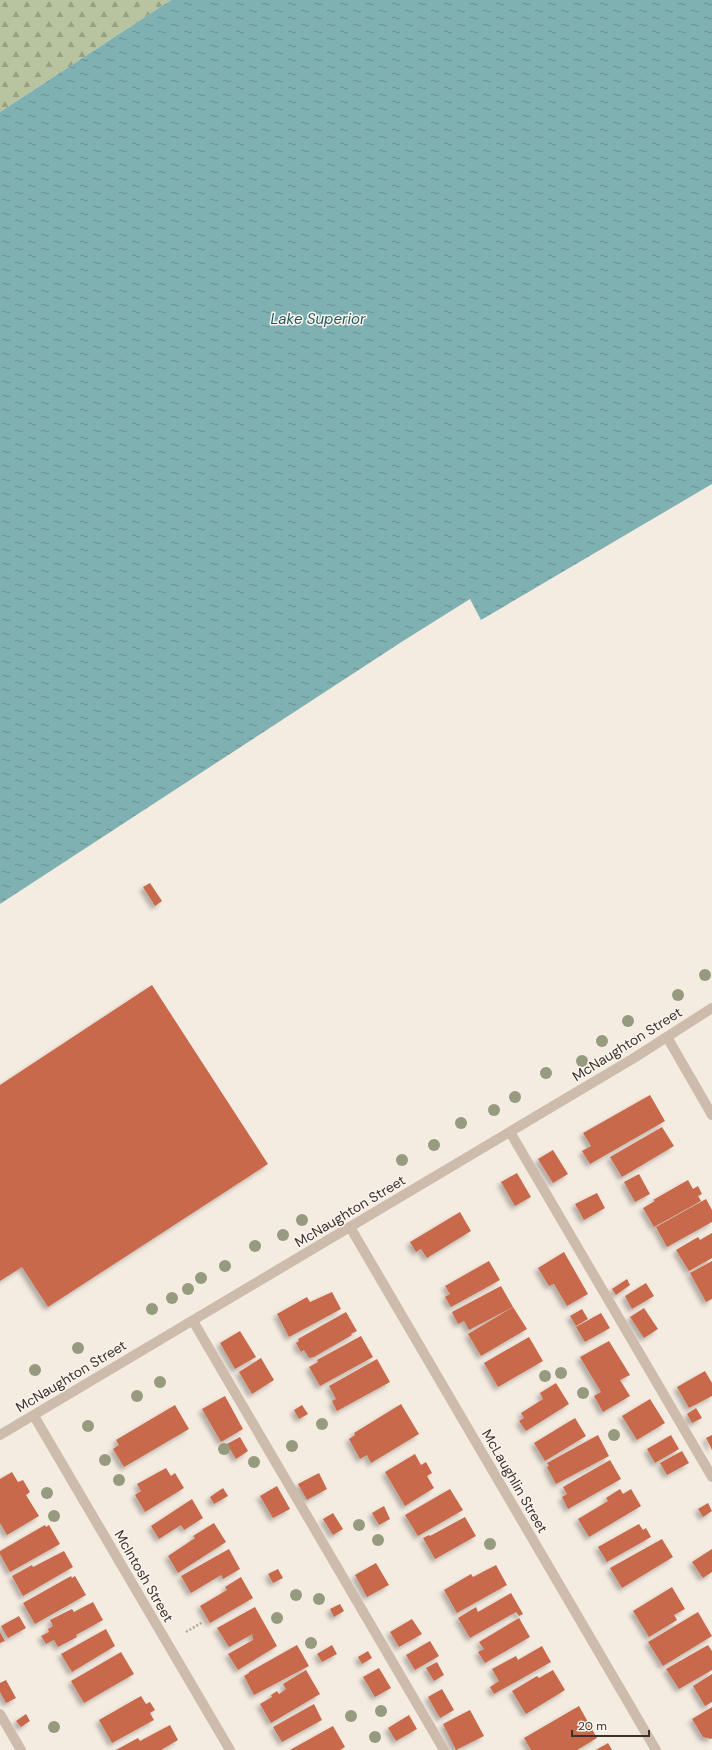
<svg xmlns="http://www.w3.org/2000/svg" width="712" height="1750" font-family="'DM Sans',sans-serif">
  <style>
    .forest { fill: url(#forest-firs) }
    .water { fill: url(#water-ripples) }
    .building { fill: #c8694b; filter: url(#shadow) }
    .lines { fill: none; stroke-linecap: round; stroke-linejoin: round }
    .path { stroke: #b9a596; stroke-width: 2.5; stroke-dasharray: 2 2; stroke-linecap: butt }
    .service { stroke: #cdbbac; stroke-width: 10 }
    .minor { stroke: #cdbbac; stroke-width: 10 }
    .tree { fill: #969b7f }
    .labels { text-anchor: middle; dominant-baseline: central; stroke-width: 3; stroke-linejoin: round; paint-order: stroke }
    .street-label { font-size: 14px; fill: #3b302b; stroke: #fbf5ee }
    .water-label { font-size: 15px; font-style: italic; fill: #1f5a5e; stroke: #fbf5ee }
  </style>
  <defs>
    <pattern id="forest-firs" width="22" height="20" patternUnits="userSpaceOnUse"><rect width="22" height="20" fill="#b8c4a0"/><path d="M5 1l3.5 6h-7zM16 11l3.5 6h-7z" fill="#97a083"/></pattern>
    <pattern id="water-ripples" width="26" height="14" patternUnits="userSpaceOnUse"><rect width="26" height="14" fill="#7fb0b2"/><path d="M2 4q2-2 4 0t4 0M15 11q2-2 4 0t4 0" fill="none" stroke="#699091"/></pattern>
    <filter id="shadow"><feDropShadow dx="-3.5" dy="3.5" stdDeviation="2" flood-color="#0004"/></filter>
  </defs>
  <rect width="100%" height="100%" fill="#f4ebe1"/>
  <!-- forest -->
  <path class="forest" d="M0,0H171L0,112Z"/>
  <!-- water -->
  <path class="water" d="M171,0H712V484L481,620L470,599L403,641L0,904V112Z"/>
  <!-- building -->
  <g class="building">
    <path d="M150,883L162,901L155,906L143,887Z"/>
    <path d="M152,985L268,1164L48,1307L22,1267L0,1281V1085Z"/>
    <path d="M650,1095L665,1121L590,1164L582,1151L591,1146L583,1133Z"/>
    <path d="M662,1127L674,1146L622,1177L610,1157Z"/>
    <path d="M553,1150L568,1174L553,1183L538,1159Z"/>
    <path d="M517,1173L531,1197L515,1206L501,1182Z"/>
    <path d="M639,1174L650,1194L635,1202L624,1182Z"/>
    <path d="M688,1180L693,1189L698,1186L702,1194L698,1196L701,1201L654,1227L643,1208L655,1201L653,1200Z"/>
    <path d="M597,1193L605,1208L584,1220L575,1204Z"/>
    <path d="M706,1199L712,1210V1222L667,1247L656,1227Z"/>
    <path d="M460,1212L471,1231L427,1258L421,1249L416,1252L410,1242Z"/>
    <path d="M712,1233V1258L689,1271L676,1250L698,1237L700,1240Z"/>
    <path d="M564,1252L588,1294L567,1306L554,1284L549,1286L538,1268Z"/>
    <path d="M489,1261L500,1280L451,1307L445,1297L450,1294L445,1286Z"/>
    <path d="M712,1261V1299L706,1302L690,1273Z"/>
    <path d="M627,1279L630,1285L616,1295L612,1289Z"/>
    <path d="M646,1283L654,1296L632,1309L625,1296Z"/>
    <path d="M501,1286L513,1307L469,1330L464,1321L458,1324L452,1312Z"/>
    <path d="M332,1292L341,1309L289,1337L277,1314L307,1297L310,1302Z"/>
    <path d="M513,1307L527,1329L481,1356L468,1334Z"/>
    <path d="M644,1308L658,1329L644,1338L630,1317Z"/>
    <path d="M582,1309L588,1319L576,1326L570,1316Z"/>
    <path d="M346,1312L357,1331L351,1334L352,1335L314,1357L309,1358L304,1350L301,1352L296,1343L299,1341L298,1339Z"/>
    <path d="M601,1313L610,1328L585,1342L576,1327Z"/>
    <path d="M240,1331L256,1357L235,1369L220,1343Z"/>
    <path d="M361,1336L373,1357L320,1386L309,1367L318,1362L317,1360Z"/>
    <path d="M529,1337L543,1361L498,1387L484,1363Z"/>
    <path d="M609,1341L630,1375L620,1380L630,1396L603,1412L594,1396L601,1392L580,1357Z"/>
    <path d="M261,1358L274,1380L252,1394L239,1372Z"/>
    <path d="M377,1359L390,1382L337,1411L332,1401L336,1399L329,1386Z"/>
    <path d="M705,1371L712,1383V1396L689,1408L677,1387Z"/>
    <path d="M556,1383L569,1404L526,1431L519,1421L524,1418L521,1413L543,1399L540,1393Z"/>
    <path d="M225,1396L243,1429L221,1442L202,1409Z"/>
    <path d="M650,1399L665,1423L637,1440L622,1416Z"/>
    <path d="M401,1404L419,1434L371,1463L367,1455L360,1459L349,1439L355,1435L354,1433Z"/>
    <path d="M175,1405L189,1429L124,1467L113,1449L119,1445L116,1440Z"/>
    <path d="M302,1405L308,1414L299,1419L294,1410Z"/>
    <path d="M696,1408L702,1418L692,1423L687,1414Z"/>
    <path d="M575,1418L586,1436L545,1461L534,1443Z"/>
    <path d="M598,1435L609,1456L556,1484L547,1467L549,1466L547,1463Z"/>
    <path d="M671,1435L679,1449L655,1463L647,1449Z"/>
    <path d="M712,1435V1450L706,1438Z"/>
    <path d="M240,1437L248,1451L236,1459L227,1444Z"/>
    <path d="M682,1451L689,1463L667,1475L660,1463Z"/>
    <path d="M415,1454L421,1465L426,1462L432,1473L427,1476L434,1488L405,1506L385,1472Z"/>
    <path d="M610,1460L621,1479L568,1509L562,1497L567,1494L563,1487Z"/>
    <path d="M166,1468L171,1476L175,1473L184,1488L145,1512L135,1495L141,1491L137,1484Z"/>
    <path d="M12,1472L18,1482L23,1480L30,1492L26,1495L39,1516L7,1535L0,1523V1479Z"/>
    <path d="M319,1473L327,1489L307,1500L298,1484Z"/>
    <path d="M277,1486L290,1509L273,1518L260,1496Z"/>
    <path d="M223,1488L228,1496L214,1504L210,1497Z"/>
    <path d="M450,1489L463,1510L418,1536L405,1515Z"/>
    <path d="M620,1489L623,1494L631,1489L641,1506L589,1537L578,1519L608,1501L606,1498Z"/>
    <path d="M192,1499L203,1518L184,1530L181,1525L159,1539L151,1526Z"/>
    <path d="M708,1503L712,1511L703,1517L698,1509Z"/>
    <path d="M384,1506L390,1519L379,1525L372,1513Z"/>
    <path d="M333,1513L343,1529L333,1535L323,1519Z"/>
    <path d="M465,1517L476,1536L435,1559L423,1538L429,1535L430,1536Z"/>
    <path d="M214,1523L226,1542L178,1573L168,1556L195,1538L193,1536Z"/>
    <path d="M639,1524L643,1530L646,1528L651,1537L607,1562L598,1547Z"/>
    <path d="M45,1525L46,1527L49,1525L60,1544L10,1572L0,1554V1551Z"/>
    <path d="M662,1539L673,1557L622,1588L610,1568Z"/>
    <path d="M229,1549L240,1569L223,1579L221,1575L191,1593L181,1576Z"/>
    <path d="M712,1549V1572L703,1578L692,1562Z"/>
    <path d="M64,1551L73,1567L23,1596L12,1576L32,1565L33,1567Z"/>
    <path d="M376,1563L389,1585L367,1597L355,1575Z"/>
    <path d="M496,1565L507,1585L457,1613L444,1590L471,1574L473,1577Z"/>
    <path d="M278,1569L283,1578L273,1583L268,1574Z"/>
    <path d="M71,1576L72,1578L75,1576L86,1595L35,1624L23,1603Z"/>
    <path d="M241,1577L253,1598L210,1623L200,1606L227,1590L225,1587Z"/>
    <path d="M672,1587L685,1609L674,1615L677,1620L649,1637L633,1611Z"/>
    <path d="M511,1593L523,1614L519,1616L516,1612L470,1638L458,1618L476,1607L478,1612Z"/>
    <path d="M93,1602L103,1620L76,1635L77,1637L58,1647L54,1640L46,1644L41,1636L49,1632L48,1629L53,1626L50,1620L72,1609L74,1612Z"/>
    <path d="M340,1604L344,1611L334,1617L330,1609Z"/>
    <path d="M255,1607L277,1646L238,1670L228,1654L253,1640L252,1634L256,1632L229,1647L217,1628Z"/>
    <path d="M698,1612L712,1636L663,1666L648,1642Z"/>
    <path d="M19,1616L26,1628L8,1638L1,1626Z"/>
    <path d="M519,1618L530,1637L485,1663L478,1652L484,1649L479,1642Z"/>
    <path d="M412,1619L422,1634L399,1647L390,1632Z"/>
    <path d="M106,1629L115,1646L72,1672L61,1654Z"/>
    <path d="M0,1632L5,1641L0,1643Z"/>
    <path d="M430,1641L439,1656L415,1670L406,1655Z"/>
    <path d="M297,1645L309,1666L254,1695L244,1676L249,1673V1672Z"/>
    <path d="M332,1645L337,1654L322,1662L317,1654Z"/>
    <path d="M708,1645L712,1651V1670L679,1689L666,1669Z"/>
    <path d="M542,1646L551,1662L494,1694L490,1687L499,1681L492,1669L516,1656L518,1660Z"/>
    <path d="M368,1651L372,1658L362,1664L358,1657Z"/>
    <path d="M121,1652L134,1674L84,1703L71,1681Z"/>
    <path d="M437,1662L444,1675L434,1681L426,1668Z"/>
    <path d="M379,1668L391,1688L375,1697L363,1677Z"/>
    <path d="M306,1670L320,1694L271,1723L260,1704L272,1697L271,1695L277,1691L279,1694L286,1689L283,1684Z"/>
    <path d="M553,1670L565,1690L526,1714L512,1691L537,1676L539,1678Z"/>
    <path d="M712,1674V1702L705,1706L693,1686Z"/>
    <path d="M6,1680L16,1698L6,1703L0,1692V1683Z"/>
    <path d="M442,1689L454,1710L440,1718L428,1697Z"/>
    <path d="M141,1696L146,1704L150,1702L155,1710L150,1713L154,1720L112,1743L99,1720Z"/>
    <path d="M314,1704L322,1720L282,1742L273,1727Z"/>
    <path d="M579,1706L597,1738L577,1750H531L524,1738Z"/>
    <path d="M712,1707V1738L711,1739L703,1737L692,1719Z"/>
    <path d="M470,1710L484,1736L456,1750L443,1724Z"/>
    <path d="M26,1714L30,1721L21,1727L16,1721Z"/>
    <path d="M409,1715L417,1729L396,1741L388,1728Z"/>
    <path d="M170,1725L178,1740L161,1750H116L138,1738L140,1741Z"/>
    <path d="M333,1726L345,1747L340,1750H290Z"/>
    <path d="M608,1743L612,1750H596Z"/>
  </g>
  <g class="lines">
    <!-- path -->
    <path class="path" d="M186,1632L203,1622"/>
    <!-- service -->
    <g class="service">
      <path d="M510,1132L712,1477"/>
      <path d="M193,1321L444,1750"/>
      <path d="M0,1714L21,1750"/>
    </g>
    <!-- minor -->
    <g class="minor">
      <path d="M667,1037L712,1115"/>
      <path d="M350,1227L656,1750"/>
      <path d="M34,1416L230,1750"/>
      <path d="M0,1435L634,1058L712,1008"/>
    </g>
  </g>
  <!-- trees -->
  <g class="tree">
    <circle cx="705" cy="975" r="6"/>
    <circle cx="678" cy="995" r="6"/>
    <circle cx="628" cy="1021" r="6"/>
    <circle cx="602" cy="1041" r="6"/>
    <circle cx="582" cy="1061" r="6"/>
    <circle cx="546" cy="1073" r="6"/>
    <circle cx="515" cy="1097" r="6"/>
    <circle cx="494" cy="1110" r="6"/>
    <circle cx="461" cy="1123" r="6"/>
    <circle cx="434" cy="1145" r="6"/>
    <circle cx="402" cy="1160" r="6"/>
    <circle cx="302" cy="1220" r="6"/>
    <circle cx="283" cy="1235" r="6"/>
    <circle cx="255" cy="1246" r="6"/>
    <circle cx="225" cy="1266" r="6"/>
    <circle cx="201" cy="1278" r="6"/>
    <circle cx="188" cy="1289" r="6"/>
    <circle cx="172" cy="1298" r="6"/>
    <circle cx="152" cy="1309" r="6"/>
    <circle cx="78" cy="1348" r="6"/>
    <circle cx="35" cy="1370" r="6"/>
    <circle cx="561" cy="1373" r="6"/>
    <circle cx="545" cy="1376" r="6"/>
    <circle cx="160" cy="1382" r="6"/>
    <circle cx="583" cy="1393" r="6"/>
    <circle cx="137" cy="1396" r="6"/>
    <circle cx="322" cy="1424" r="6"/>
    <circle cx="88" cy="1426" r="6"/>
    <circle cx="614" cy="1435" r="6"/>
    <circle cx="292" cy="1446" r="6"/>
    <circle cx="224" cy="1449" r="6"/>
    <circle cx="105" cy="1460" r="6"/>
    <circle cx="254" cy="1462" r="6"/>
    <circle cx="119" cy="1480" r="6"/>
    <circle cx="47" cy="1493" r="6"/>
    <circle cx="54" cy="1516" r="6"/>
    <circle cx="359" cy="1525" r="6"/>
    <circle cx="378" cy="1540" r="6"/>
    <circle cx="490" cy="1544" r="6"/>
    <circle cx="296" cy="1595" r="6"/>
    <circle cx="319" cy="1599" r="6"/>
    <circle cx="277" cy="1618" r="6"/>
    <circle cx="311" cy="1643" r="6"/>
    <circle cx="381" cy="1711" r="6"/>
    <circle cx="351" cy="1716" r="6"/>
    <circle cx="54" cy="1727" r="6"/>
    <circle cx="375" cy="1737" r="6"/>
  </g>
  <g class="labels">
    <!-- street labels -->
    <g class="street-label">
      <text transform="translate(627 1044) rotate(-32)">McNaughton Street</text>
      <text transform="translate(350 1211) rotate(-31)">McNaughton Street</text>
      <text transform="translate(71 1376) rotate(-31)">McNaughton Street</text>
      <text transform="translate(515 1481) rotate(60)">McLaughlin Street</text>
      <text transform="translate(144 1576) rotate(60)">McIntosh Street</text>
    </g>
    <!-- water labels -->
    <g class="water-label">
      <text x="318" y="319">Lake Superior</text>
    </g>
  </g>
  <!-- scale -->
  <path d="M572 1730v6h77v-6" fill="none" stroke="#3b302b" stroke-width="2"/>
  <text x="578" y="1730" font-size="12" fill="#3b302b" stroke="#fbf5ee" stroke-width="3" paint-order="stroke">20 m</text>
</svg>
